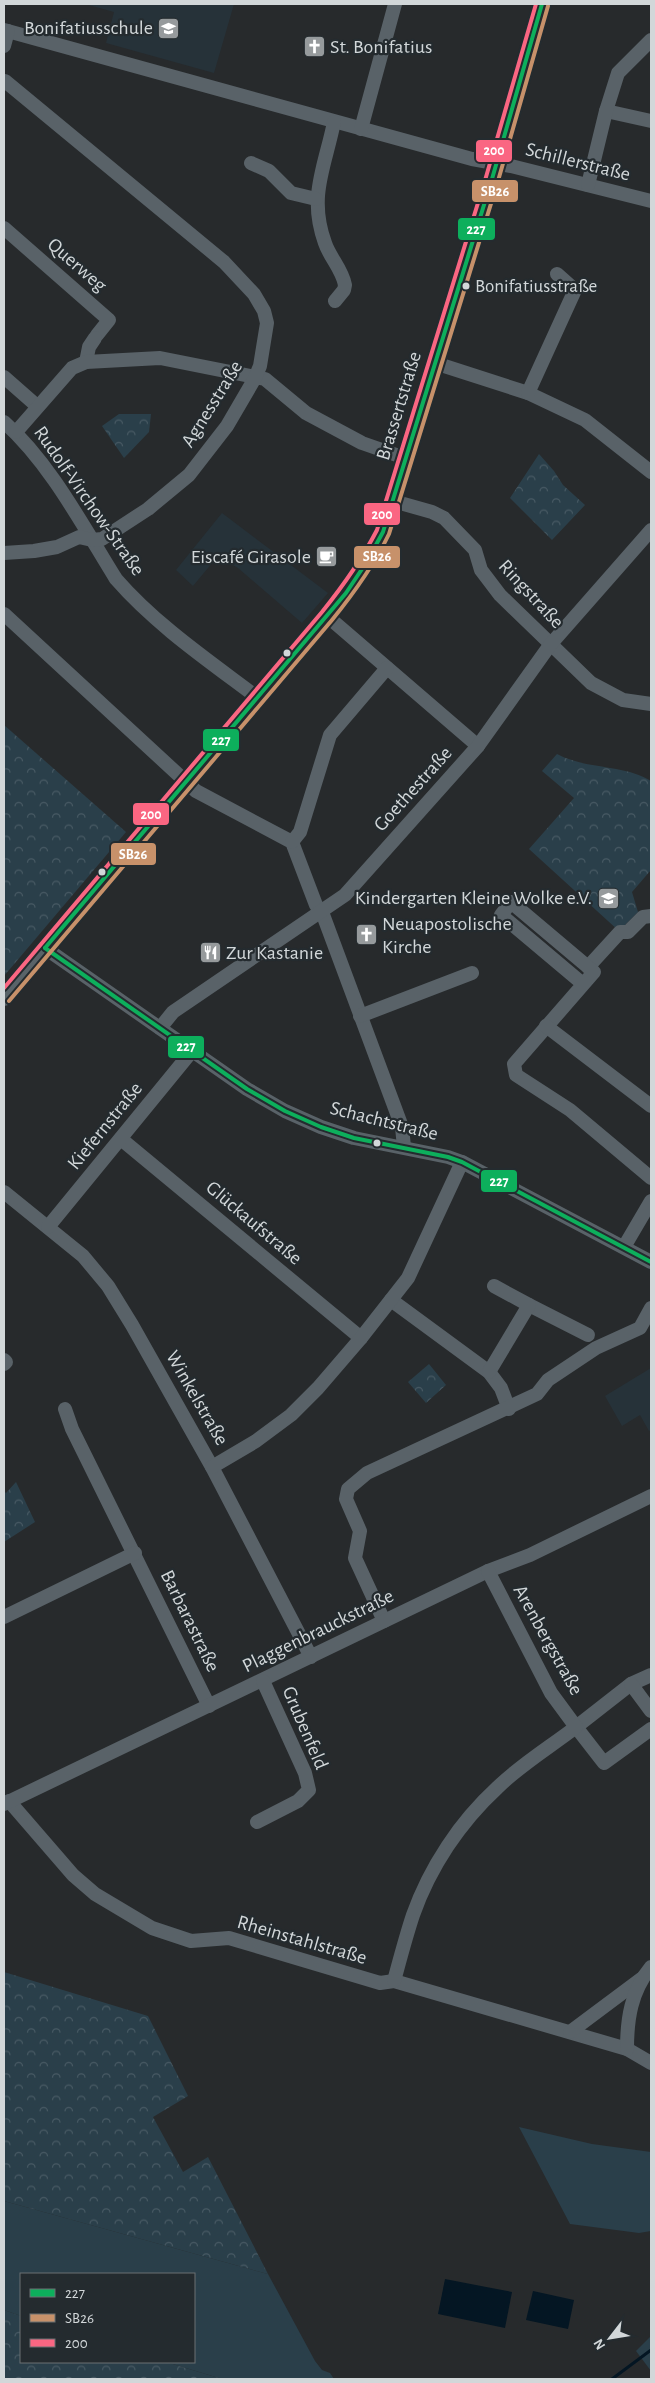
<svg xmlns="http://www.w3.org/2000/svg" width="655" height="2383" font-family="'Alegreya Sans',sans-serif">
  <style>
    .built { fill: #263239 }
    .grass { fill: #2a3f4a }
    .forest { fill: url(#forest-crowns) }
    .water { fill: #041623 }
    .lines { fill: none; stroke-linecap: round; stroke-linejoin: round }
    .stream { stroke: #041623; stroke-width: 3 }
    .minor { stroke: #596268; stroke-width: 14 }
    .major { stroke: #596368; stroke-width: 18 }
    .bus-1-casing { stroke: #242b2f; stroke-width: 8 }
    .bus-2-casing { stroke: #242b2f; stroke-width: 8 }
    .bus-3-casing { stroke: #242b2f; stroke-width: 8 }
    .bus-1 { stroke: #0daf5c; stroke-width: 4 }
    .bus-2 { stroke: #c7916a; stroke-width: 4 }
    .bus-3 { stroke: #fa6682; stroke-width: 4 }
    .bus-dot { fill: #d2d7d9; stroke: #242b2f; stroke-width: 2 }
    .labels { text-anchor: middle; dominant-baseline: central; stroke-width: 4.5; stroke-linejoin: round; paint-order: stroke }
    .bus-label { font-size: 19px; fill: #d2d7d9; stroke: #242b2f; text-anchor: start }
    .poi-label { font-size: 20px; fill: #d2d7d9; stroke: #242b2f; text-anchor: end }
    .street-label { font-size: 20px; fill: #d2d7d9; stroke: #242b2f }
    .line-badge { stroke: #242b2f; stroke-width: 2 }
    .badge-label { font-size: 14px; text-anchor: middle; font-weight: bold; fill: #fff }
  </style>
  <defs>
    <pattern id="forest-crowns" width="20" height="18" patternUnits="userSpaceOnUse" patternTransform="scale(1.25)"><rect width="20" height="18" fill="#2a3f4a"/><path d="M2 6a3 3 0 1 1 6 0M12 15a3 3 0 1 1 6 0" fill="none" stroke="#485a64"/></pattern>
  </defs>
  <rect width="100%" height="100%" fill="#272a2c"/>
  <!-- built -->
  <g class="built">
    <path d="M85,4H234L214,73L106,43L114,12Z"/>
    <path d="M222,513L328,593L302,623L238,568L218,556L193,586L176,570Z"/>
    <path d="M651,1368V1430L649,1431L640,1415L622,1426L605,1396Z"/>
  </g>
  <!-- grass -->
  <g class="grass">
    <path d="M519,2127L592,2144L651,2152V2231L639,2233L570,2224Z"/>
    <path d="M4,2201L268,2274L315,2361L322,2370L330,2373L334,2379H222L166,2362H194V2274H21V2316L4,2310Z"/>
    <path d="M651,2336V2371L636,2351Z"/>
  </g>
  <!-- forest -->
  <g class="forest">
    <path d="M119,414H151L149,432L124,458L102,426Z"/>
    <path d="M539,454L554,471L563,485L585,505L552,540L510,498Z"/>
    <path d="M4,725L126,832L4,976Z"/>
    <path d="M557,754C587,770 624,764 651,781V870L632,892L638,912L619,931L529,849L574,798L542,771Z"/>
    <path d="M429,1364L446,1385L426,1403L408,1382Z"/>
    <path d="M16,1482L35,1522L4,1542V1491L6,1493Z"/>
    <path d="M4,1972L148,2016L188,2096L153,2117L183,2172L208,2157L268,2274L4,2201Z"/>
    <path d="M4,2310L21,2316V2362H166L222,2379H4Z"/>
  </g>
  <!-- water -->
  <g class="water">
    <path d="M445,2279L512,2292L505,2328L438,2314Z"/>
    <path d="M533,2291L574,2300L568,2329L526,2320Z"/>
  </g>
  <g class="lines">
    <!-- stream -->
    <path class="stream" d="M612,2379L651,2350"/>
    <!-- minor -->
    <g class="minor">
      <path d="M4,30L472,159L511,166L651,201"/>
      <path d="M4,46L8,31"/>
      <path d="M606,111L651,121"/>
      <path d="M334,122C325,167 308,196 325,243C330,258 342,269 345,285L344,290L335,301"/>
      <path d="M361,129L395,4"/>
      <path d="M251,163L269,171L291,193L316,199"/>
      <path d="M588,185L606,111L618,73L651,40"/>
      <path d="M4,228L109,320L97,335"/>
      <path d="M86,362L89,347L95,338"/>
      <path d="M435,363L528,393L585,420L651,472"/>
      <path d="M4,377L37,406"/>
      <path d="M528,393L575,290L557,274"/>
      <path d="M4,422C50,463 83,526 116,579C156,625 209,661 258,698"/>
      <path d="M16,432L72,368L86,362L160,358L265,379L306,413L362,443L405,458"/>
      <path d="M393,501L432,512L444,518L475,550L481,570L500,595L591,683L623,700L651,704"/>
      <path d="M4,553L34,551L57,547L79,537L92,540L102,539L148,509L189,475L227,426L255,378L260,366L267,323L264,311L254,294L224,262L5,81"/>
      <path d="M4,614L196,791L292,842L316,905L322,912L402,1127L404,1147"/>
      <path d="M327,616L478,746"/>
      <path d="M292,842L300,832L330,735L387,668"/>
      <path d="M45,948L247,1089L285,1111L321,1127L354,1138L448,1157L462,1162L651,1262"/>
      <path d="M588,967L620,932H628L643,917L651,916"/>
      <path d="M583,984L501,915L511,902L594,972L514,1064L516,1075L570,1110L651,1178"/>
      <path d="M360,1016L472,973"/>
      <path d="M546,1026L651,1106"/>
      <path d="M160,1028L173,1012L345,895L478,746L550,645L651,530"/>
      <path d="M121,1139L361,1338"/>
      <path d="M4,1192L83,1256L108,1286L132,1325L212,1467L311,1657"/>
      <path d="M48,1227L192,1051"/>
      <path d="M624,1247L651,1201"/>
      <path d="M391,1300L489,1372L501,1388L509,1409"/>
      <path d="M529,1305L588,1335"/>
      <path d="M4,1360L6,1362L4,1364"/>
      <path d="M489,1372L529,1305L494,1286"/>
      <path d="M65,1409L72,1429L209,1706"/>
      <path d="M212,1467L256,1441L291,1415L318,1388L361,1338L408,1278L462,1162"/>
      <path d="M4,1617L135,1553"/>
      <path d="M384,1621L355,1558L360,1531L346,1499L348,1489L367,1473L537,1394L548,1380L596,1348L640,1328L651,1308"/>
      <path d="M651,1675L631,1684L576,1727L604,1763L651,1729"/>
      <path d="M631,1684L651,1711"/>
      <path d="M9,1801L73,1875L95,1894L152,1928L191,1941L229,1938L380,1983L394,1981L627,2049L651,2063"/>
      <path d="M4,1804L488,1571L530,1555L651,1496"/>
      <path d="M257,1822L298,1801L309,1790L305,1773L263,1681"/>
      <path d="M394,1981C400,1959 406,1936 413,1915C430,1867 460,1822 497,1788C520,1765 550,1747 576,1727L551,1693L488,1571"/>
      <path d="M570,2032L641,1979"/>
      <path d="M627,2049C627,2019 631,1991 651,1967"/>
    </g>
    <!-- major -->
    <path class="major" d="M4,997L327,616C349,589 368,563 383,532L492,179L542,4"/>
    <defs>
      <g id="bus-1">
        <path d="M45,948L346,593L366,563L383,532L492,179L542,4"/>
        <path d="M45,948L247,1089L285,1111L321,1127L354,1138L448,1157L462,1162L651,1262"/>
      </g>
      <path id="bus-2" d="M9,1001L332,620C354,593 374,565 389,534L498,181L548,6"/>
      <path id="bus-3" d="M4,988L322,612C343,586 362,559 377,530L486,177L536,4"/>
    </defs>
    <!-- bus-1 casing -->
    <use href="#bus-1" class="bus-1-casing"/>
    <!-- bus-2 casing -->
    <use href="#bus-2" class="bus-2-casing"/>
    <!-- bus-3 casing -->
    <use href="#bus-3" class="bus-3-casing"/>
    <!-- bus-1 -->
    <use href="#bus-1" class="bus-1"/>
    <!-- bus-2 -->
    <use href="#bus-2" class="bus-2"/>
    <!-- bus-3 -->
    <use href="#bus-3" class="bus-3"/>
  </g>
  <!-- icons -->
  <defs>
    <symbol id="school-square" viewBox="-11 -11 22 22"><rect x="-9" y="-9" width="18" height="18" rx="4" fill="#969a9c" stroke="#242b2f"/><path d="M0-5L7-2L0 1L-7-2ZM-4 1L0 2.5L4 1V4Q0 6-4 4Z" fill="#fff"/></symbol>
    <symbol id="church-square" viewBox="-11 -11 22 22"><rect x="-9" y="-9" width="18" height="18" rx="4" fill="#969a9c" stroke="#242b2f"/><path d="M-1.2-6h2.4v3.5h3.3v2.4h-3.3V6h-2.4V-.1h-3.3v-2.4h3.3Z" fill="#fff"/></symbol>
    <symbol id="cafe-square" viewBox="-11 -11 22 22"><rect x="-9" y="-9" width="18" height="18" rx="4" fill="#969a9c" stroke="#242b2f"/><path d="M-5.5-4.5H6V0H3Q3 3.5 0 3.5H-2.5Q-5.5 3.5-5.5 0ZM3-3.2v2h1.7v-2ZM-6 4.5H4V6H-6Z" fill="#fff"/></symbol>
    <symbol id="restaurant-square" viewBox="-11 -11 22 22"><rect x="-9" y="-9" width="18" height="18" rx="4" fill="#969a9c" stroke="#242b2f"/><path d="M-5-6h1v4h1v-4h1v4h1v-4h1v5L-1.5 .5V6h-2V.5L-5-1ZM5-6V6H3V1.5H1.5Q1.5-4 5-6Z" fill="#fff"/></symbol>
  </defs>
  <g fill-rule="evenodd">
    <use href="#school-square" x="156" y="16" width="25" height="25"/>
    <use href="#church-square" x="302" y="34" width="25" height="25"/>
    <use href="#cafe-square" x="314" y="544" width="25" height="25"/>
    <use href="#school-square" x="596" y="886" width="25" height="25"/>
    <use href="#church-square" x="354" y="922" width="25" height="25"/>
    <use href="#restaurant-square" x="198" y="940" width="25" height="25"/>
  </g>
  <!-- markers -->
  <g class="bus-dot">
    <circle cx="466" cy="286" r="4.5"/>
    <circle cx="287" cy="653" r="4.5"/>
    <circle cx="102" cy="872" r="4.5"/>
    <circle cx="377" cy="1143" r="4.5"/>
  </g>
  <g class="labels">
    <!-- bus labels -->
    <g class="bus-label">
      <text x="475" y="286">Bonifatiusstraße</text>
    </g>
    <!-- poi labels -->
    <g class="poi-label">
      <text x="153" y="28">Bonifatiusschule</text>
      <text x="330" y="47" text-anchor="start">St. Bonifatius</text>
      <text x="311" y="557">Eiscafé Girasole</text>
      <text x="592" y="898">Kindergarten Kleine Wolke e.V.</text>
      <text x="382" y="924" text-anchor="start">Neuapostolische<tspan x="382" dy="23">Kirche</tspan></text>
      <text x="226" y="953" text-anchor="start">Zur Kastanie</text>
    </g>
    <!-- street labels -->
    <g class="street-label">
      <text transform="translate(578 162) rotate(14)">Schillerstraße</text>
      <text transform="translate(77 265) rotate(41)">Querweg</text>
      <text transform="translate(212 404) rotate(-58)">Agnesstraße</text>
      <text transform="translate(399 406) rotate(-73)">Brassertstraße</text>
      <text transform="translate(89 501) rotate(55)">Rudolf-Virchow-Straße</text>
      <text transform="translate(531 594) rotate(47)">Ringstraße</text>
      <text transform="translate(413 789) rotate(-48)">Goethestraße</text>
      <text transform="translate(384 1121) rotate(14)">Schachtstraße</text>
      <text transform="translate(105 1126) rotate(-51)">Kiefernstraße</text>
      <text transform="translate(254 1223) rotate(40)">Glückaufstraße</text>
      <text transform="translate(197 1398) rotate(60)">Winkelstraße</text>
      <text transform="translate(190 1621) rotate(64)">Barbarastraße</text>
      <text transform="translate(318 1631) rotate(-26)">Plaggenbrauckstraße</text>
      <text transform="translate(548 1640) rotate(61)">Arenbergstraße</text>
      <text transform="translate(305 1728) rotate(67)">Grubenfeld</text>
      <text transform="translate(302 1940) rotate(16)">Rheinstahlstraße</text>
    </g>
  </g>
  <g class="line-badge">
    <rect x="475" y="139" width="38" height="24" rx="5" fill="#fa6682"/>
    <rect x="471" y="179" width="48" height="24" rx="5" fill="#c7916a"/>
    <rect x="457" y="217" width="39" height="24" rx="5" fill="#0daf5c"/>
    <rect x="363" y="502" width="38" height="24" rx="5" fill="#fa6682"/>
    <rect x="353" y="545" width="48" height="24" rx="5" fill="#c7916a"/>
    <rect x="202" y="728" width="38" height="24" rx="5" fill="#0daf5c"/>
    <rect x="132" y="802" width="38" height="24" rx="5" fill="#fa6682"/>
    <rect x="110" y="842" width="47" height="24" rx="5" fill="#c7916a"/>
    <rect x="167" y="1035" width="38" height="24" rx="5" fill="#0daf5c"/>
    <rect x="480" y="1169" width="38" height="24" rx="5" fill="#0daf5c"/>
  </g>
  <g class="badge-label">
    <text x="494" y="155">200</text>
    <text x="495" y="196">SB26</text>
    <text x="476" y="234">227</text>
    <text x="382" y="519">200</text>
    <text x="377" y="561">SB26</text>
    <text x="221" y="745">227</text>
    <text x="151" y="819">200</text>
    <text x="133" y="859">SB26</text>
    <text x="186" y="1051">227</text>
    <text x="499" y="1186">227</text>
  </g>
  <!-- border -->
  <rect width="655" height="2383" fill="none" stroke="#d2d7d9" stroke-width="10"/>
  <!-- legend -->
  <rect x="20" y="2273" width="175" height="90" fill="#242b2f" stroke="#6a7073"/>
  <rect x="30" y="2289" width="25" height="8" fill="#0daf5c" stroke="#6a7073"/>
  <text x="65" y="2298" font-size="15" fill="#d2d7d9">227</text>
  <rect x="30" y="2314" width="25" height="8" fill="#c7916a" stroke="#6a7073"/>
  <text x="65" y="2323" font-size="15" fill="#d2d7d9">SB26</text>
  <rect x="30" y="2339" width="25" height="8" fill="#fa6682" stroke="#6a7073"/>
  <text x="65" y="2348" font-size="15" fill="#d2d7d9">200</text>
  <!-- north arrow -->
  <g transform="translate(610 2338) rotate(239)" stroke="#242b2f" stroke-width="4" paint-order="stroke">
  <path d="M0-4L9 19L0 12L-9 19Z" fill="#d2d7d9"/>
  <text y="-8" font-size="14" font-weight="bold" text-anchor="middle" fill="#d2d7d9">N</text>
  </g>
</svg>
